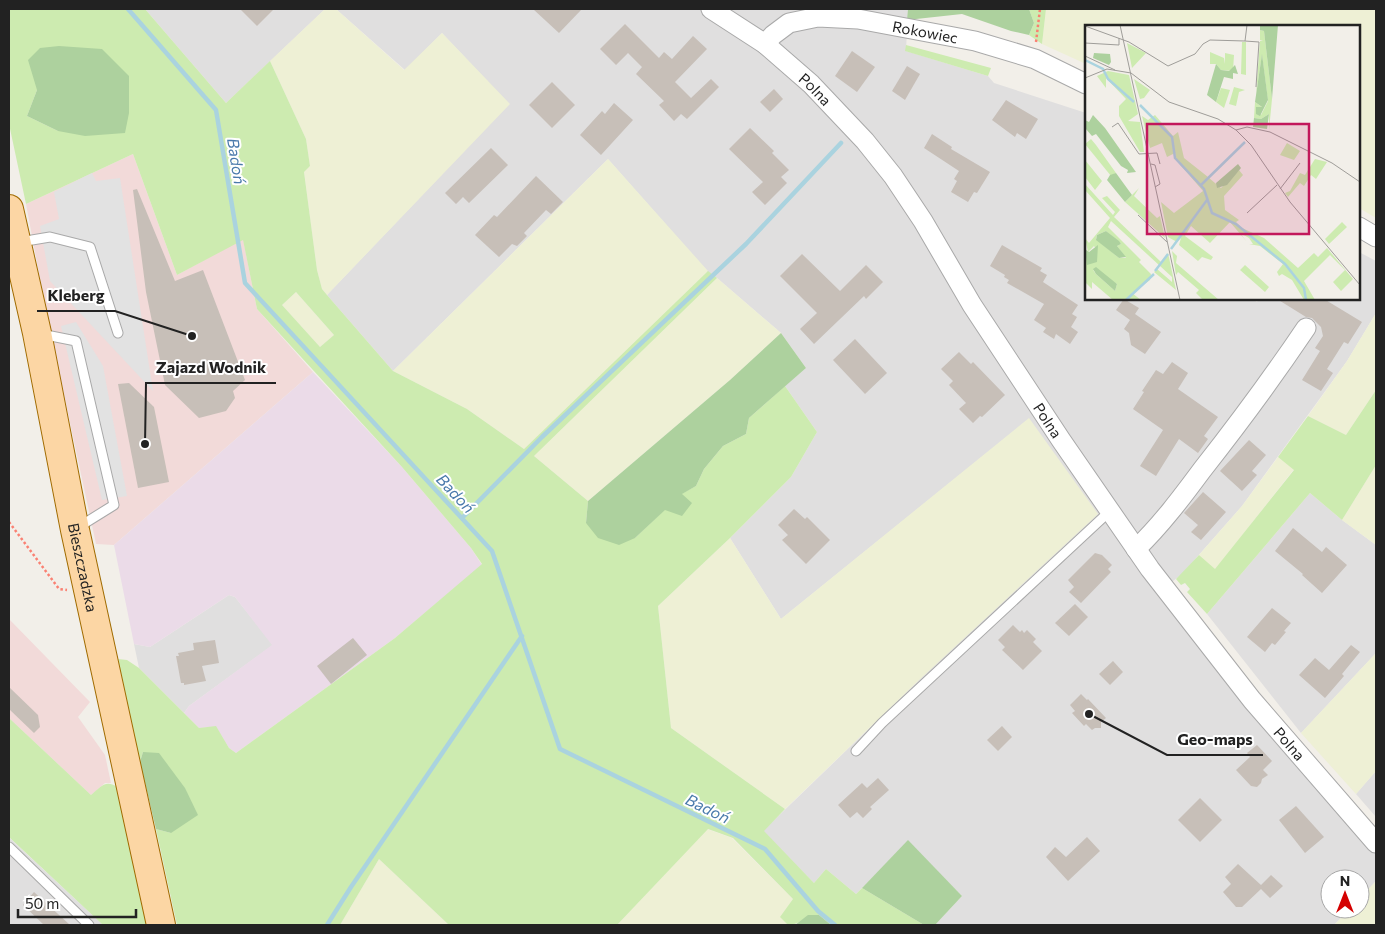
<svg xmlns="http://www.w3.org/2000/svg" width="1385" height="934" font-family="Commissioner,sans-serif">
  <style>
    .residential { fill: #e0dfdf }
    .commercial { fill: #f2dad9 }
    .industrial { fill: #ebdbe8 }
    .farmland { fill: #eef0d5 }
    .grass { fill: #cdebb0; fill-rule: evenodd }
    .forest { fill: #add19e }
    .parking { fill: #e2e2e2 }
    .lines { fill: none; stroke-linecap: round; stroke-linejoin: round }
    .stream { stroke: #aad3df; stroke-width: 4.5 }
    .building { fill: #c7bfb8 }
    .lane-casing { stroke: #a9a9a9; stroke-width: 11 }
    .street-casing { stroke: #a9a9a9; stroke-width: 21 }
    .primary-casing { stroke: #a06b00; stroke-width: 30 }
    .path { stroke: #fa8072; stroke-width: 2.5; stroke-dasharray: 2.5 2.5; stroke-linecap: butt }
    .lane { stroke: #fff; stroke-width: 9 }
    .street { stroke: #fff; stroke-width: 19 }
    .primary { stroke: #fcd6a4; stroke-width: 28 }
    .labels { text-anchor: middle; dominant-baseline: central; stroke-width: 4; stroke-linejoin: round; paint-order: stroke }
    .street-label { font-size: 15px; fill: #222; stroke: #fff }
    .water-label { font-size: 16px; font-style: italic; fill: #4a7aab; stroke: #fff }
    .inset-river { fill: none; stroke: #aad3df; stroke-width: 2.5 }
    .inset-road { fill: none; stroke: #9f9d99; stroke-width: 1 }
    .view { fill: #c2185b; fill-opacity: 0.15; stroke: #c2185b; stroke-width: 2.5 }
    .inset-edge { fill: none; stroke: #222; stroke-width: 2.5 }
    .leader { fill: none; stroke: #222; stroke-width: 2 }
    .callout-dot { fill: #222; stroke: #fff; stroke-width: 2 }
    .callout-label { font-size: 16px; text-anchor: middle; font-weight: bold; fill: #222; stroke: #fff; stroke-width: 4; stroke-linejoin: round; paint-order: stroke }
  </style>
  <rect width="100%" height="100%" fill="#f2efe9"/>
  <!-- residential -->
  <g class="residential">
    <path d="M145,9H325L226,103Z"/>
    <path d="M336,9H908L906,51L988,76L994,83L1086,113V299H1252L1257,302L1259,299H1359V252L1376,261V313L1347,361L1242,506L1182,574L1159,592L1376,854V881L1360,898V879H1330V909H1350L1334,925H935L962,896L908,841L856,894L826,869L814,883L763,831L917,682L1029,419L781,619L730,538L791,477L817,432L785,386L806,368L781,333L717,278L711,276L608,159L393,371L327,295L509,104L442,33L405,70Z"/>
    <path d="M1310,493L1342,520L1376,545V653L1301,733L1207,614Z"/>
    <path d="M229,595L235,597L273,645L189,706L184,713L139,668L134,644L150,647Z"/>
    <path d="M1376,771V817L1356,794Z"/>
    <path d="M9,837L17,845L103,925H9Z"/>
  </g>
  <!-- commercial -->
  <g class="commercial">
    <path d="M133,154L177,275L243,239L257,309L313,372L114,545L96,544L46,311L26,204Z"/>
    <path d="M9,619L90,702L78,717L105,755L111,783H105L91,795L9,718Z"/>
  </g>
  <!-- industrial -->
  <path class="industrial" d="M313,372L402,467L471,548L482,565L395,638L236,753L229,748L216,727L199,728L184,713L189,706L272,645L235,597L229,595L150,647L134,644L114,545Z"/>
  <!-- farmland -->
  <g class="farmland">
    <path d="M325,9H336L404,70L442,33L510,104L327,295L322,289L317,270L304,172L310,166L306,139L270,61Z"/>
    <path d="M1046,9H1376V218L1359,208V26H1086V64L1042,44Z"/>
    <path d="M608,159L708,271L524,449L467,409L393,371Z"/>
    <path d="M717,278L781,333L730,380L588,501L534,456Z"/>
    <path d="M296,292L334,335L320,347L282,305Z"/>
    <path d="M1376,313V390L1346,435L1308,416L1347,361Z"/>
    <path d="M1029,418L1098,514L917,682L785,809L671,728L658,606L730,538L781,619Z"/>
    <path d="M1278,457L1294,469L1215,570L1199,555L1242,506Z"/>
    <path d="M1376,465V545L1342,520Z"/>
    <path d="M1376,653V771L1356,794L1301,733Z"/>
    <path d="M707,829L732,838L793,899L781,917L788,925H617Z"/>
    <path d="M379,859L449,925H340Z"/>
    <path d="M1376,881V925H1334L1350,909H1360V898Z"/>
  </g>
  <!-- grass -->
  <g class="grass">
    <path d="M9,9H145L226,103L270,61L306,139L310,166L304,172L317,270L322,289L327,295L393,371L467,409L524,449L708,271L717,278L534,456L588,501L586,523L635,538L681,494L696,486L704,469L723,446L746,434L749,418L785,386L817,432L791,477L730,538L658,606L671,728L785,809L764,831L814,883L826,869L856,894L862,888L924,925H831L819,915C803,915 801,925 788,925L780,917L793,899L733,838L708,829L617,925H449L379,859L340,925H177L156,829L171,833L143,752L140,762L118,659L127,660L139,668L199,728L216,726L229,748L236,753L395,638L482,564L471,548L402,467L257,309L243,240L177,275L133,154L26,204L9,124ZM37,90L58,131L27,116ZM296,292L334,335L320,347L282,305Z"/>
    <path d="M1029,9H1046L1042,44L1029,35L1034,23Z"/>
    <path d="M906,45L991,68L988,76L905,51Z"/>
    <path d="M1376,390V465L1342,520L1310,493L1207,614L1187,592L1190,589L1185,583L1181,585L1176,579L1199,555L1215,569L1294,470L1278,457L1308,416L1346,435Z"/>
    <path d="M9,718L91,795C100,788 105,779 117,787L151,925H103L9,837Z"/>
  </g>
  <!-- forest -->
  <g class="forest">
    <path d="M908,9H1029L1034,23L1029,35L1011,31L962,14L907,20Z"/>
    <path d="M59,46L102,49L129,76V113L125,133L85,136L58,131L27,116L37,90L28,60L40,48Z"/>
    <path d="M781,333L806,368L749,418L746,434L723,446L704,469L696,486L682,494L692,503L682,516L665,510L635,538L619,545L598,538L586,523L588,501L730,380Z"/>
    <path d="M143,752L159,753L185,788L198,815L171,833L156,829L140,762Z"/>
    <path d="M908,840L962,896L935,925H924L862,888Z"/>
    <path d="M808,915H819L831,925H795Z"/>
  </g>
  <!-- parking -->
  <g class="parking">
    <path d="M92,173L96,181L120,178L153,391L50,281L40,226L59,219L54,192Z"/>
    <path d="M76,322L103,366L127,496L102,500L61,326Z"/>
  </g>
  <g class="lines">
    <!-- stream -->
    <g class="stream">
      <path d="M128,9L216,110L245,283L492,551L560,749L765,849L818,911L835,925"/>
      <path d="M462,518L542,437L746,244L841,143"/>
      <path d="M327,925L351,887L522,636"/>
    </g>
  </g>
  <!-- building -->
  <g class="building">
    <path d="M240,9H274L257,26Z"/>
    <path d="M533,9H582L559,33Z"/>
    <path d="M625,24L659,58L664,52L672,59L693,36L707,49L675,82L691,98L711,79L719,87L687,119L681,114L674,121L659,105L664,101L636,74L642,67L628,53L616,65L600,49Z"/>
    <path d="M852,51L875,67L857,92L835,76Z"/>
    <path d="M907,66L920,74L905,100L892,91Z"/>
    <path d="M552,82L575,105L552,128L529,105Z"/>
    <path d="M774,89L783,99L770,112L760,102Z"/>
    <path d="M1006,100L1038,119L1026,139L1017,133L1015,137L992,120Z"/>
    <path d="M614,103L633,120L601,155L580,135L602,111L605,114Z"/>
    <path d="M750,128L774,151L772,153L789,170L781,177L787,183L765,205L752,192L763,182L729,149Z"/>
    <path d="M932,134L952,147L951,149L990,172L977,193L974,192L968,202L951,192L957,181L954,179L959,171L924,148Z"/>
    <path d="M491,148L508,165L469,203L463,197L456,204L445,193Z"/>
    <path d="M536,176L563,202L551,214L546,210L524,233L527,236L517,246L512,244L499,257L475,235L494,215L497,217Z"/>
    <path d="M137,189L175,281L203,270L245,380L233,391L235,398L226,411L199,418L165,385L146,292L133,190Z"/>
    <path d="M1002,245L1042,268L1040,271L1047,275L1043,282L1078,305L1072,314L1077,317L1071,327L1078,332L1070,344L1056,334L1054,339L1043,332L1046,328L1034,320L1044,304L1007,283L1009,280L1004,277L1005,275L990,266Z"/>
    <path d="M802,254L840,291L866,265L883,282L866,299L864,296L814,344L800,329L817,313L780,276Z"/>
    <path d="M1124,299L1139,308L1135,314L1161,332L1145,354L1131,345L1129,333L1124,329L1130,320L1116,310Z"/>
    <path d="M1277,299H1324L1362,322L1348,344L1344,342L1327,369L1333,373L1321,391L1302,380L1320,351L1315,348L1323,336L1321,327L1312,318L1306,317Z"/>
    <path d="M855,339L887,373L865,394L833,360Z"/>
    <path d="M959,352L971,364L973,362L1005,395L982,417L980,416L973,423L959,409L966,403L949,385L953,381L941,369Z"/>
    <path d="M1172,362L1188,373L1178,389L1218,417L1204,436L1208,439L1198,453L1179,439L1156,476L1140,466L1163,430L1133,409L1144,392L1142,391L1156,370L1163,374Z"/>
    <path d="M129,383L154,407L169,482L138,488L118,384Z"/>
    <path d="M1249,440L1266,455L1252,471L1257,475L1242,491L1220,471Z"/>
    <path d="M1203,492L1226,512L1201,540L1191,532L1198,525L1184,513Z"/>
    <path d="M794,509L805,519L807,517L830,540L806,564L782,540L788,535L778,525Z"/>
    <path d="M1293,528L1322,552L1326,547L1347,565L1322,593L1302,575L1303,574L1275,551Z"/>
    <path d="M1095,553L1102,555L1112,565L1108,569L1111,572L1081,603L1069,592L1074,587L1068,580Z"/>
    <path d="M1075,604L1088,617L1069,636L1055,623Z"/>
    <path d="M1272,608L1291,623L1284,631L1286,632L1275,645L1272,643L1265,652L1247,637Z"/>
    <path d="M1013,625L1020,632L1022,630L1024,633L1027,630L1036,639L1033,642L1042,651L1023,670L1002,650L1005,647L998,640Z"/>
    <path d="M353,638L367,655L331,684L317,666Z"/>
    <path d="M215,640L219,663L202,666L206,681L184,685V683H181L176,656H179L178,653L194,650L193,643Z"/>
    <path d="M1351,645L1360,652L1342,674L1344,676L1325,698L1299,675L1315,658L1329,670Z"/>
    <path d="M1113,661L1123,672L1110,685L1099,674Z"/>
    <path d="M9,687L38,715L40,727L34,733L9,709Z"/>
    <path d="M1081,694L1087,700L1088,699L1106,718L1101,722V728H1095L1092,730L1086,724L1084,726L1072,713L1075,711L1070,705Z"/>
    <path d="M1002,726L1012,737L998,751L987,740Z"/>
    <path d="M1257,745L1272,761L1263,770L1268,775L1262,779L1261,783L1257,787L1251,786L1236,770L1250,757L1247,753Z"/>
    <path d="M878,778L889,790L870,807L872,809L863,818L857,812L850,818L838,805L862,783L867,788Z"/>
    <path d="M1200,798L1222,820L1200,842L1178,820Z"/>
    <path d="M1296,806L1324,837L1305,853L1279,820Z"/>
    <path d="M1087,837L1100,851L1068,881L1046,857L1055,847L1066,857Z"/>
    <path d="M1238,864L1261,885L1271,875L1283,886L1270,898L1261,889L1242,907H1236L1223,892L1231,884L1225,877Z"/>
    <path d="M34,892L70,925H44L23,905Z"/>
  </g>
  <g class="lines">
    <defs>
      <g id="lane">
        <path d="M20,242L50,237L90,247L118,333"/>
        <path d="M41,334L76,341L114,505L77,528"/>
        <path d="M856,751L882,723L1110,511"/>
        <path d="M9,847L89,925"/>
      </g>
      <g id="street">
        <path id="s1" d="M711,9L765,44L811,84L865,141L893,176L923,221L972,305L1061,440L1150,569L1252,700L1376,843"/>
        <path id="s2" d="M765,44L773,35L789,23L818,17L858,19L975,41L1035,59L1086,84"/>
        <path d="M1359,227L1376,237"/>
        <path d="M1136,549C1161,525 1182,497 1202,470C1239,423 1273,377 1306,328"/>
      </g>
      <g id="primary">
        <path id="s3" d="M9,209L37,333L75,530L161,925"/>
      </g>
    </defs>
    <!-- lane casing -->
    <use href="#lane" class="lane-casing"/>
    <!-- street casing -->
    <use href="#street" class="street-casing"/>
    <!-- primary casing -->
    <use href="#primary" class="primary-casing"/>
    <!-- path -->
    <g class="path">
      <path d="M1036,42L1040,9"/>
      <path d="M9,522L59,589L67,590"/>
    </g>
    <!-- lane -->
    <use href="#lane" class="lane"/>
    <!-- street -->
    <use href="#street" class="street"/>
    <!-- primary -->
    <use href="#primary" class="primary"/>
  </g>
  <g class="labels">
    <!-- street labels -->
    <g class="street-label">
      <text stroke="none"><textPath href="#s2" startOffset="170">Rokowiec</textPath></text>
      <text stroke="none"><textPath href="#s1" startOffset="132">Polna</textPath></text>
      <text stroke="none"><textPath href="#s1" startOffset="538">Polna</textPath></text>
      <text stroke="none"><textPath href="#s3" startOffset="366">Bieszczadzka</textPath></text>
      <text stroke="none"><textPath href="#s1" startOffset="942">Polna</textPath></text>
    </g>
    <!-- water labels -->
    <g class="water-label">
      <text transform="translate(237 161) rotate(81)">Badoń</text>
      <text transform="translate(456 493) rotate(47)">Badoń</text>
      <text transform="translate(708 808) rotate(26)">Badoń</text>
    </g>
  </g>
  <!-- overview -->
  <g transform="translate(1085 25)">
    <rect width="275" height="275" fill="#f2efe9"/>
    <path d="M175,5L179,6L187,74L184,105V89L176,94L169,93L170,77L177,82H172L176,90L183,76L177,30L171,69L175,16L178,15H175ZM157,17H161V50L156,49ZM42,18L61,28L47,43ZM125,27L139,33L140,39V28L149,30L148,46L136,45L131,39H125ZM23,46L44,50L53,89L43,96L55,97L59,127H55L34,91V81L41,74L21,53V63L12,51ZM49,54L65,65L59,73L55,74ZM149,62L160,65L154,67L151,81L144,79ZM136,63L145,65L139,83L131,77ZM70,90L88,111L93,107L99,133L123,152L146,132L124,153L136,163L154,145L158,150L139,171L140,185L154,195L151,197L157,203L179,213L213,243L229,228L233,232L242,223L268,254L256,266L248,257L260,245L245,230L219,256L230,275H219L207,255L197,249L194,251L192,247L198,239L175,221L164,219H168L164,213L155,208L162,217L145,197L125,218L106,201L100,211L128,232L126,235L117,232L113,236L94,220L96,213L92,217L83,212L76,177L89,188L118,166L92,136L90,128L82,132L77,118L65,123L57,91L63,95ZM6,114L11,120L31,148L26,151L0,119ZM202,118L215,126L209,135L195,130ZM230,134L242,137L231,154L226,150L219,161L215,158L203,172L200,168L205,166L215,148L220,150ZM0,135L17,156L10,165L0,152ZM0,159L28,190L30,187L17,173L22,171L35,185L29,192L76,237L83,228L91,265L69,247L72,244L87,257V252L26,196L23,202L56,235L54,237L66,249L65,255L47,268L56,275H28L7,257V264L0,257V230L12,236V225L9,221L3,227L0,213L4,218L25,193L0,165ZM21,206L34,217L36,219L32,221L41,233H34L11,214L12,210ZM8,245L32,259L30,266L11,249ZM54,163L49,171L72,193L75,191L80,213L40,177ZM257,197L262,202L244,219L240,214ZM87,226L92,231L91,238L134,275H118L111,268L114,265L93,247L91,250ZM160,240L184,262L180,267L155,245Z" fill="#cdebb0" fill-rule="evenodd"/>
    <path d="M175,0H193L187,74L179,6L175,5ZM9,28L25,29L26,37L24,40L8,33ZM177,29L183,75L175,91L171,89V82H177L170,77ZM131,39L136,45L144,46L150,40L153,49L148,48V54L139,52L131,77L122,70ZM184,89L182,104L168,102L169,93L176,94ZM8,90L20,103L51,147L42,148L43,145L36,141L11,109L7,111L0,103V95L4,97ZM153,139L156,143L142,160L132,163L131,158ZM31,148L47,170L40,177L22,155L25,150ZM21,206L34,216L36,219L32,221L41,232L34,233L11,215L12,210ZM13,220L12,237L2,240L0,224L4,227ZM11,242L32,259L30,266L11,249L8,244Z" fill="#add19e"/>
    <path class="inset-river" d="M0,35L18,44L23,54L49,77M55,80L87,112L90,133L119,164L127,188L151,199L200,239L219,263L221,275M116,160L160,117M86,224L122,175M70,246L83,229M41,275L69,249"/>
    <path class="inset-road" d="M35,0L95,275M0,1L44,17L83,41L110,29L118,19L125,15L160,16L162,0M160,16L174,17L171,62M0,18L34,20V13M0,31L30,45M0,53L22,44L46,48L84,77L133,94L151,105L166,120L205,177L275,260M27,102L33,98L54,129L72,128L75,139M151,105L162,102L185,107L247,138L275,157M66,139L70,140L75,159L70,162M195,164L215,138M162,188L192,160M53,190L82,217"/>
    <path class="view" d="M62,99H224V209H62Z"/>
    <rect width="275" height="275" class="inset-edge"/>
  </g>
  <!-- callouts -->
  <path class="leader" d="M192 336L115 311H37M145 444L146 383H276M1089 714L1167 755H1263"/>
  <g class="callout-dot">
    <circle cx="192" cy="336" r="5"/>
    <circle cx="145" cy="444" r="5"/>
    <circle cx="1089" cy="714" r="5"/>
  </g>
  <g class="callout-label">
    <text x="76" y="301">Kleberg</text>
    <text x="211" y="373">Zajazd Wodnik</text>
    <text x="1215" y="745">Geo-maps</text>
  </g>
  <!-- border -->
  <rect width="1385" height="934" fill="none" stroke="#222222" stroke-width="20"/>
  <!-- north arrow -->
  <g transform="translate(1345 894)"><circle r="24" fill="#ffffff" stroke="#a7a7a7"/>
  <path d="M0-4L9 19L0 12L-9 19Z" fill="#d40000"/>
  <text y="-8" font-size="14" font-weight="bold" text-anchor="middle" fill="#222222">N</text>
  </g>
  <!-- scale -->
  <path d="M18 909v8h118v-8" fill="none" stroke="#222222" stroke-width="2.5"/>
  <text x="25" y="909" font-size="15" fill="#222222" stroke="#ffffff" stroke-width="4" paint-order="stroke">50 m</text>
</svg>
